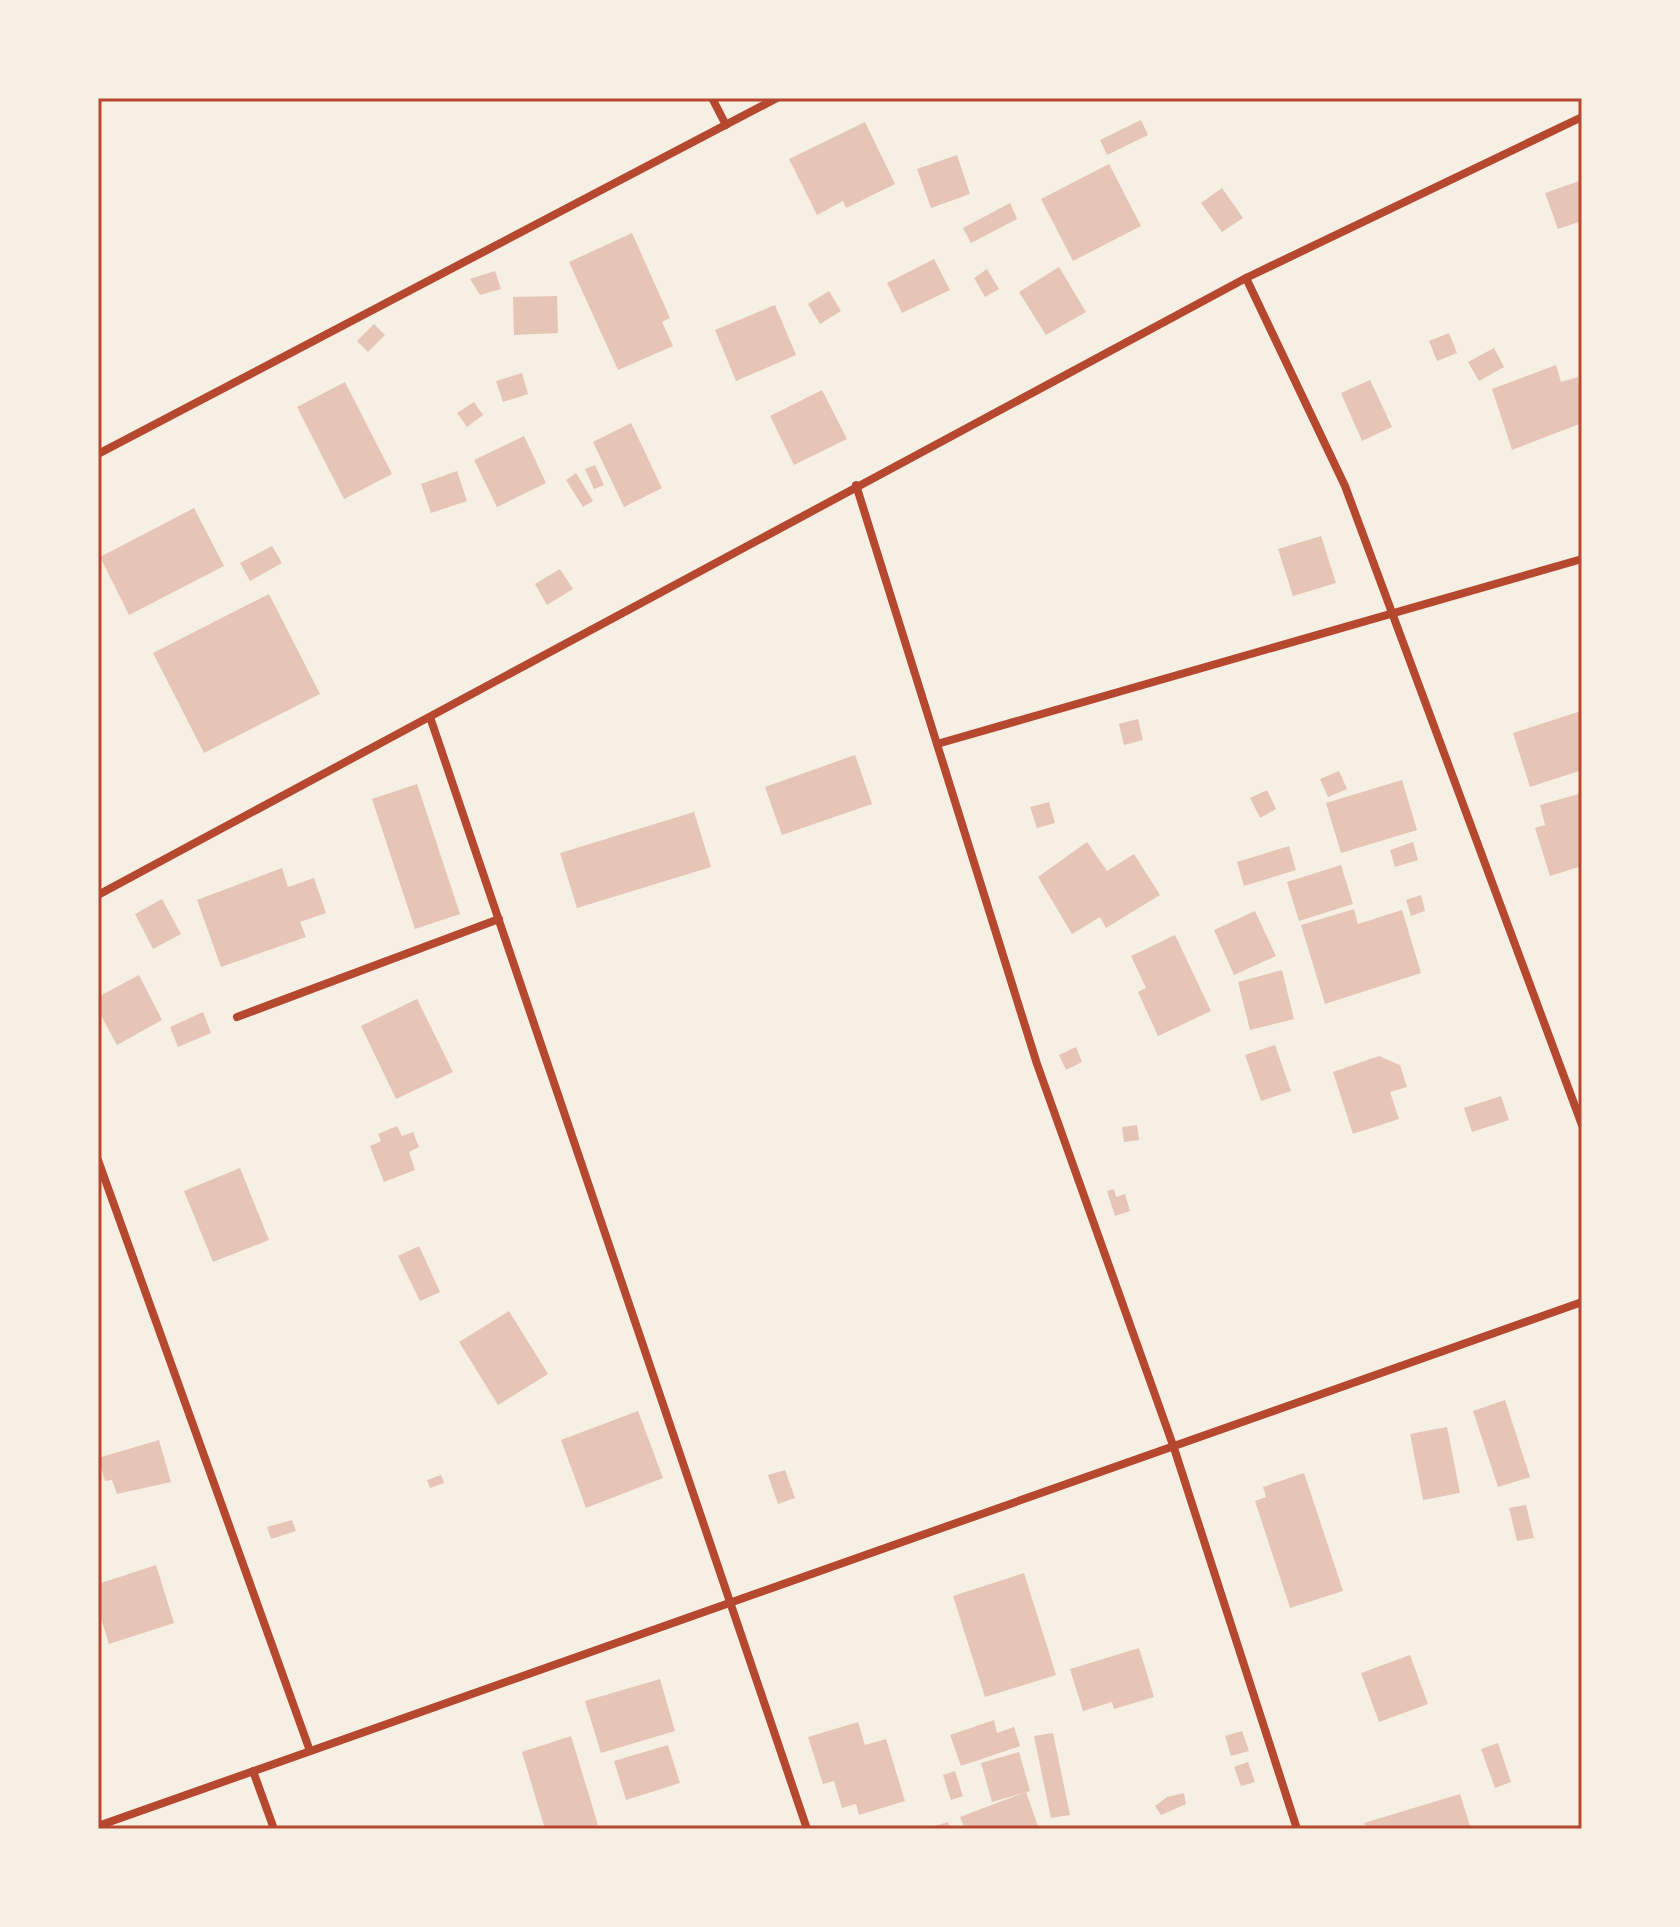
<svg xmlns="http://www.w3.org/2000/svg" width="1680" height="1927" font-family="Rubik,sans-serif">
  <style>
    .building { fill: #e6c5b7 }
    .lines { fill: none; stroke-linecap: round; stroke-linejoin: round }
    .minor { stroke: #b5482f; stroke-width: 8 }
    .neatline { fill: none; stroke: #b5482f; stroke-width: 3 }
  </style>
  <rect width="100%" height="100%" fill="#f6efe4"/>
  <!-- building -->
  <g class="building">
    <path d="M1141,120L1148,135L1107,155L1100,140Z"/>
    <path d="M865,122L895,184L846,208L843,201L817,215L789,159Z"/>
    <path d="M957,155L970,194L931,208L917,169Z"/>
    <path d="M1109,164L1141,226L1073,261L1041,199Z"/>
    <path d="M1582,180V221L1558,229L1545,193Z"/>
    <path d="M1222,188L1243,218L1222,232L1201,203Z"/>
    <path d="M1010,203L1017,219L971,243L963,228Z"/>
    <path d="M632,233L670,318L662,322L673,346L618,370L569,262Z"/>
    <path d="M934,259L950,290L902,313L887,283Z"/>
    <path d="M1059,267L1086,312L1046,335L1019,292Z"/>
    <path d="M987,269L999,289L985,297L974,278Z"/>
    <path d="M495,271L501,289L480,295L470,279Z"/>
    <path d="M829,291L841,311L820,324L808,304Z"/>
    <path d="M557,296L558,333L514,335L513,297Z"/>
    <path d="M775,305L796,355L736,381L715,330Z"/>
    <path d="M374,324L385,335L368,352L357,341Z"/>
    <path d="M1449,333L1457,353L1437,361L1429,341Z"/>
    <path d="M1494,348L1504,367L1479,381L1468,362Z"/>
    <path d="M1556,365L1561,382L1578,377L1582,423L1512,450L1492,389Z"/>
    <path d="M522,373L528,394L503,402L496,381Z"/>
    <path d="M1370,380L1392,427L1362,441L1341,393Z"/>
    <path d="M345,382L392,474L344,499L297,407Z"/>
    <path d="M822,390L847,439L794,465L770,416Z"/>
    <path d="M474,402L483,415L467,427L457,413Z"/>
    <path d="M631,423L662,488L624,507L593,442Z"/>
    <path d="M524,436L546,483L497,507L474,460Z"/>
    <path d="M595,465L604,485L594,489L585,469Z"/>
    <path d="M457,471L467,501L431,513L421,484Z"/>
    <path d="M576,473L593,501L583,507L566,480Z"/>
    <path d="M194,508L224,566L129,615L100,557Z"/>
    <path d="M1321,536L1336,583L1293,596L1278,549Z"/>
    <path d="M272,546L282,563L250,581L240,563Z"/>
    <path d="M560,569L573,589L547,605L535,584Z"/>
    <path d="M269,594L320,694L204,753L153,653Z"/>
    <path d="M1581,711L1582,770L1530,787L1513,733Z"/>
    <path d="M1138,719L1143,740L1124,745L1119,724Z"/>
    <path d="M855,755L872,804L782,835L765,787Z"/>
    <path d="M1339,771L1347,789L1328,797L1320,779Z"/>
    <path d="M1402,780L1417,830L1341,853L1326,803Z"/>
    <path d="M417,784L460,914L415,929L372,799Z"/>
    <path d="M1267,790L1276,809L1260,818L1250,798Z"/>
    <path d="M1582,793V866L1550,876L1535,828L1545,825L1540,805Z"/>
    <path d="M1049,802L1055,823L1037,828L1030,807Z"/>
    <path d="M694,812L711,867L577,908L560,853Z"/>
    <path d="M1087,842L1107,871L1134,854L1160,895L1106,928L1100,917L1072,934L1038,877Z"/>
    <path d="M1413,842L1418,860L1395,867L1390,850Z"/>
    <path d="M1289,846L1296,870L1244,886L1237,862Z"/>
    <path d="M1341,865L1353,904L1299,921L1287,882Z"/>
    <path d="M282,868L288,887L314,878L326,913L300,922L306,937L221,967L197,900Z"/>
    <path d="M1421,895L1425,911L1411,916L1406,900Z"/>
    <path d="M162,899L181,934L153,949L135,914Z"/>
    <path d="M1354,909L1358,924L1402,910L1421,973L1325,1004L1301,925Z"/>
    <path d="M1255,911L1276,956L1234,975L1214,930Z"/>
    <path d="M1175,935L1211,1011L1158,1036L1138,992L1146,988L1131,956Z"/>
    <path d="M1282,970L1294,1019L1250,1030L1238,982Z"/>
    <path d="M139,975L162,1020L117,1045L98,1010V997Z"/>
    <path d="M417,999L453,1072L396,1099L361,1026Z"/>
    <path d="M203,1012L211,1033L178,1047L170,1027Z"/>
    <path d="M1275,1045L1291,1091L1261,1101L1245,1055Z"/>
    <path d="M1076,1047L1082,1062L1066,1070L1059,1055Z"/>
    <path d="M1379,1056L1400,1065L1407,1087L1390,1092L1399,1119L1353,1134L1333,1072Z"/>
    <path d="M1501,1096L1509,1120L1472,1132L1464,1108Z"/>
    <path d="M1137,1125L1139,1140L1124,1142L1122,1127Z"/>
    <path d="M397,1126L402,1136L413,1132L419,1147L409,1152L415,1170L384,1182L370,1146L381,1141L378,1134Z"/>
    <path d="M240,1168L269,1240L213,1262L184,1191Z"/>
    <path d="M1114,1189L1116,1197L1125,1194L1130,1211L1115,1216L1107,1191Z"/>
    <path d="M419,1246L440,1292L420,1301L398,1256Z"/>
    <path d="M509,1311L548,1374L498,1405L459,1342Z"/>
    <path d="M1505,1400L1530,1477L1498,1487L1473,1411Z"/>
    <path d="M638,1411L663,1478L586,1508L561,1440Z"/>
    <path d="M1447,1427L1460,1493L1423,1500L1410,1434Z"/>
    <path d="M159,1440L171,1482L117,1494L112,1480L105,1481L98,1458Z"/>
    <path d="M785,1470L795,1498L778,1504L768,1475Z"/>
    <path d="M1304,1473L1343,1591L1290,1608L1255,1501L1266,1497L1263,1487Z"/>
    <path d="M441,1475L444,1483L430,1488L427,1480Z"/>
    <path d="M1526,1505L1534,1538L1517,1541L1509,1508Z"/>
    <path d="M292,1520L296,1531L271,1539L267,1527Z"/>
    <path d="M156,1565L174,1623L109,1644L98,1609V1584Z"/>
    <path d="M1024,1573L1056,1675L985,1697L953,1596Z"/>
    <path d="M1139,1648L1154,1697L1114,1709L1112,1702L1083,1711L1070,1669Z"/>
    <path d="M1410,1655L1428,1704L1379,1722L1361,1673Z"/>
    <path d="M660,1679L675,1731L601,1753L585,1701Z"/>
    <path d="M994,1720L997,1733L1014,1727L1020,1746L961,1766L950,1735Z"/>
    <path d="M858,1722L865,1745L886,1739L905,1801L859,1815L856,1804L842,1808L834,1781L823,1784L808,1737Z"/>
    <path d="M1242,1731L1249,1751L1231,1756L1225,1736Z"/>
    <path d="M1053,1733L1070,1815L1051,1818L1034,1736Z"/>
    <path d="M571,1736L598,1825L587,1829H545L522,1752Z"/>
    <path d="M1498,1743L1511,1782L1495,1788L1481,1749Z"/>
    <path d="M668,1745L680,1783L626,1800L614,1761Z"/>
    <path d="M1019,1752L1030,1791L992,1802L981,1763Z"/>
    <path d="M1248,1762L1255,1782L1241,1786L1234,1767Z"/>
    <path d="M955,1771L963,1796L951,1800L943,1775Z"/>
    <path d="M1026,1792L1039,1829H965L960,1817Z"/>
    <path d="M1184,1793L1186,1804L1161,1815L1155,1806L1167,1797Z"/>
    <path d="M1460,1794L1471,1829H1366L1364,1823Z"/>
    <path d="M948,1822L950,1829H929V1828Z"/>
  </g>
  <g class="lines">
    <!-- minor -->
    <g class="minor">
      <path d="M712,98L726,125"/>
      <path d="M1246,278L1345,486L1582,1125"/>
      <path d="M98,454L777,98"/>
      <path d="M856,485L1037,1064L1174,1448L1297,1829"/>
      <path d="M430,717L807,1829"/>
      <path d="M937,744L1582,559"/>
      <path d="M98,895L1246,278L1582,117"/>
      <path d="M237,1017L499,919"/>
      <path d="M98,1160L310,1751"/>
      <path d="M253,1771L274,1829"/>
      <path d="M98,1826L1582,1302"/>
    </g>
  </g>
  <!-- border -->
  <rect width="1680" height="1927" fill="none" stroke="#f6efe4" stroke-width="200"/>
  <rect x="100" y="100" width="1480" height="1727" class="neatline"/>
</svg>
